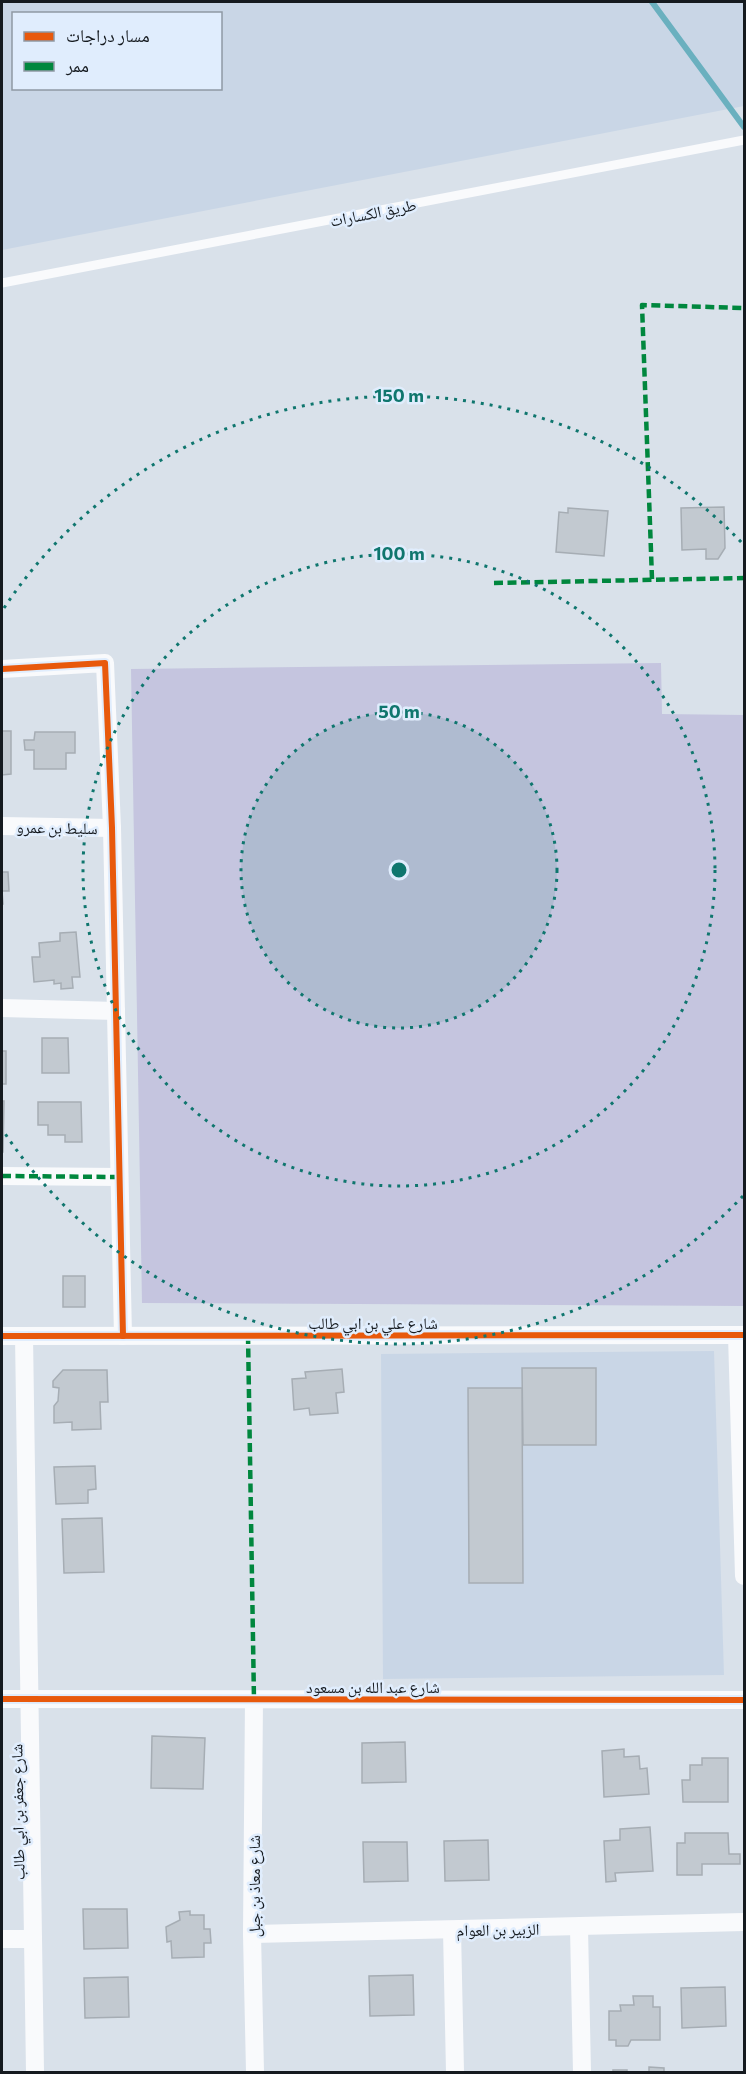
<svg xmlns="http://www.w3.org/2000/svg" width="746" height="2074" font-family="Commissioner,'Noto Naskh Arabic',sans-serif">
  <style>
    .built { fill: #c9d6e6; fill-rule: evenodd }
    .green { fill: #c5c5df }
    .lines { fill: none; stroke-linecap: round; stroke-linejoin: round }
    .stream { stroke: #6ab0bf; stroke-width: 6 }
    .building { fill: #c2c9d0; stroke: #a6adb4; stroke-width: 1.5 }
    .service { stroke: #f9fafc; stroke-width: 9 }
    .minor { stroke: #f9fafc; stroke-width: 18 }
    .quiet { stroke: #00873e; stroke-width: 4.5; stroke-dasharray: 9 4.5; stroke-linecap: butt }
    .cycleway-casing { stroke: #e0edfd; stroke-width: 10 }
    .cycleway { stroke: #e8590c; stroke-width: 6 }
    .ring { fill: none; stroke: #0f766e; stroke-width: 3; stroke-dasharray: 3 6 }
    .labels { text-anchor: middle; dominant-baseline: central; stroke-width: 5; stroke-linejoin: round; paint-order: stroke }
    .street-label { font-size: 16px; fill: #151a1f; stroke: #e0edfd }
    .centre { fill: #0f766e; stroke: #e0edfd; stroke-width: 3 }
    .ring-label { font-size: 18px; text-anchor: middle; font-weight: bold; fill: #0f766e; stroke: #e0edfd; stroke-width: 5; stroke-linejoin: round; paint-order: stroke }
  </style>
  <rect width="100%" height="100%" fill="#d9e1ea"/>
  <!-- built -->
  <g class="built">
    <path d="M2,2H744V106L2,250ZM14,14H220V88H14Z"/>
    <path d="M714,1351L724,1675L383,1679L381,1354Z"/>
  </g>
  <!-- green -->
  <path class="green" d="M661,663L662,714L744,715V1306L142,1303L131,669Z"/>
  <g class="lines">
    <!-- stream -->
    <path class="stream" d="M652,2L744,127"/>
  </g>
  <!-- building -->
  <g class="building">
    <path d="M724,507L725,548L718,559H706V549L682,550L681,508Z"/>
    <path d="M568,508L608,511L604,556L556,552L559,512L568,513Z"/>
    <path d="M2,731H11V774L2,775Z"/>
    <path d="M35,732H75V753H66V769H34V750H25L24,740H34Z"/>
    <path d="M2,872H8L9,891H2L3,904H2Z"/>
    <path d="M76,932L80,977H72L73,988L61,989V983L54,984V980L34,982L32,957H40L39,943L60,941V933Z"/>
    <path d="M42,1038H68L69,1073H42Z"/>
    <rect x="2" y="1051" width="4" height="33"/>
    <path d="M2,1101H4L3,1152H2Z"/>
    <path d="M38,1102H81L82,1142H65V1135H48V1125H38Z"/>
    <rect x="63" y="1276" width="22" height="31"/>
    <path d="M522,1368H596V1445H523Z"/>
    <path d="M342,1369L344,1392L336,1393L338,1413L310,1415L309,1408L294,1410L292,1379L306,1378L305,1372Z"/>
    <path d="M63,1370H107L108,1402H100L101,1429L72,1430V1422L54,1423V1406L58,1401L59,1388L53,1387V1381Z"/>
    <path d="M468,1388H522L523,1583H469Z"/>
    <path d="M95,1466L96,1489L88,1490V1503L56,1504L54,1467Z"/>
    <path d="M102,1518L104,1572L64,1573L62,1519Z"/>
    <path d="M152,1736L205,1738L203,1789L151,1788Z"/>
    <path d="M405,1742L406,1782L362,1783V1743Z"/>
    <path d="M624,1749V1757L639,1756L640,1769L647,1768L649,1794L604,1797L602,1751Z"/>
    <path d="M702,1758H728V1802H683L682,1780H690V1765H702Z"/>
    <path d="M650,1827L653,1871L615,1873L616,1881L606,1882L604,1841L620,1840V1829Z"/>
    <path d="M685,1833H728L729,1854H740V1864H702V1875H677V1843H685Z"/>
    <path d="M488,1840L489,1880L445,1881L444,1841Z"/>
    <path d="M363,1842H407L408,1881L364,1882Z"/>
    <path d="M83,1909H127L128,1948L84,1949Z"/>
    <path d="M190,1911V1915H204V1929H210L211,1943H204V1957L172,1958L171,1941L167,1942L166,1927L180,1920L179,1912Z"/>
    <path d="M413,1975L414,2015L370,2016L369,1976Z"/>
    <path d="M128,1977L129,2017L85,2018L84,1978Z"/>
    <path d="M725,1987L726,2026L682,2028L681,1988Z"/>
    <path d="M633,1996H653V2007H660V2040H631L628,2046H616V2040H609V2011H621L620,2005H634Z"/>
    <path d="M649,2067L664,2068V2072H649Z"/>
    <rect x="613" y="2070" width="14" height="2"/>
  </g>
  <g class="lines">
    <!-- service -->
    <path class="service" d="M2,283L744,140"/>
    <!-- minor -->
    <g class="minor">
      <path d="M2,669L105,663L112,828L123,1336"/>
      <path d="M2,826L112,828"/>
      <path d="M2,1008L116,1011"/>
      <path d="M2,1176L119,1177"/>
      <path d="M737,1335L744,1576"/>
      <path d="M2,1336L744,1335"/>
      <path d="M24,1336L35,2072"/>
      <path d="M2,1699L744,1700"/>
      <path d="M254,1700L252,1934L255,2072"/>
      <path d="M579,1928L582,2072"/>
      <path d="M452,1930L455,2072"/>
      <path d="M252,1934L744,1922"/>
      <path d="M2,1939H33"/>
    </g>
    <!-- quiet -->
    <g class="quiet">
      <path d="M652,579L642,305L744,308"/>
      <path d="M494,583L744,578"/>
      <path d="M2,1176L119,1177"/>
      <path d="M248,1335L254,1700"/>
    </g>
    <defs>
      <g id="cycleway">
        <path d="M2,669L105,663L112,828L123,1336"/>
        <path d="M2,1336L744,1335"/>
        <path d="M2,1699L744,1700"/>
      </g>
    </defs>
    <!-- cycleway casing -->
    <use href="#cycleway" class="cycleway-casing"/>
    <!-- cycleway -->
    <use href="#cycleway" class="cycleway"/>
  </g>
  <!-- distance rings -->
  <circle cx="399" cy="870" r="158" fill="#0f766e" fill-opacity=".12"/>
  <g class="ring">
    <circle cx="399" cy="870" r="158"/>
    <circle cx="399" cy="870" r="316"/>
    <path d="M743 1196A474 474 0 0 1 4 1132M4 608A474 474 0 0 1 743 544"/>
  </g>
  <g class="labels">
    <!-- street labels -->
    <g class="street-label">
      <text transform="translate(373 212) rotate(-11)">طريق الكسارات</text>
      <text transform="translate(57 827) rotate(1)">سليط بن عمرو</text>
      <text x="373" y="1322">شارع علي بن ابي طالب</text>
      <text x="373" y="1686">شارع عبد الله بن مسعود</text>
      <text transform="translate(17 1812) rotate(-91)">شارع جعفر بن ابي طالب</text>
      <text transform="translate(253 1886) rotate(-90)">شارع معاذ بن جبل</text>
      <text transform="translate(498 1929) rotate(-1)">الزبير بن العوام</text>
    </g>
  </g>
  <circle cx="399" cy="870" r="9" class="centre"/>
  <g class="ring-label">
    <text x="399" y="402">150 m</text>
    <text x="399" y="560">100 m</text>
    <text x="399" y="718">50 m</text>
  </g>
  <!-- border -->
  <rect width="746" height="2074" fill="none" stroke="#151a1f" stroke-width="6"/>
  <!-- legend -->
  <rect x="12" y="12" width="210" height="78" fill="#e0edfd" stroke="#8f99a4" stroke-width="1.5"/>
  <rect x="24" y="32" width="30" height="9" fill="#e8590c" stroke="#8f99a4" stroke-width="1.5"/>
  <text x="66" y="42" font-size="18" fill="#151a1f">مسار دراجات</text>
  <rect x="24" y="62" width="30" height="9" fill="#00873e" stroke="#8f99a4" stroke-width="1.5"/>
  <text x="66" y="72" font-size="18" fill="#151a1f">ممر</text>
</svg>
